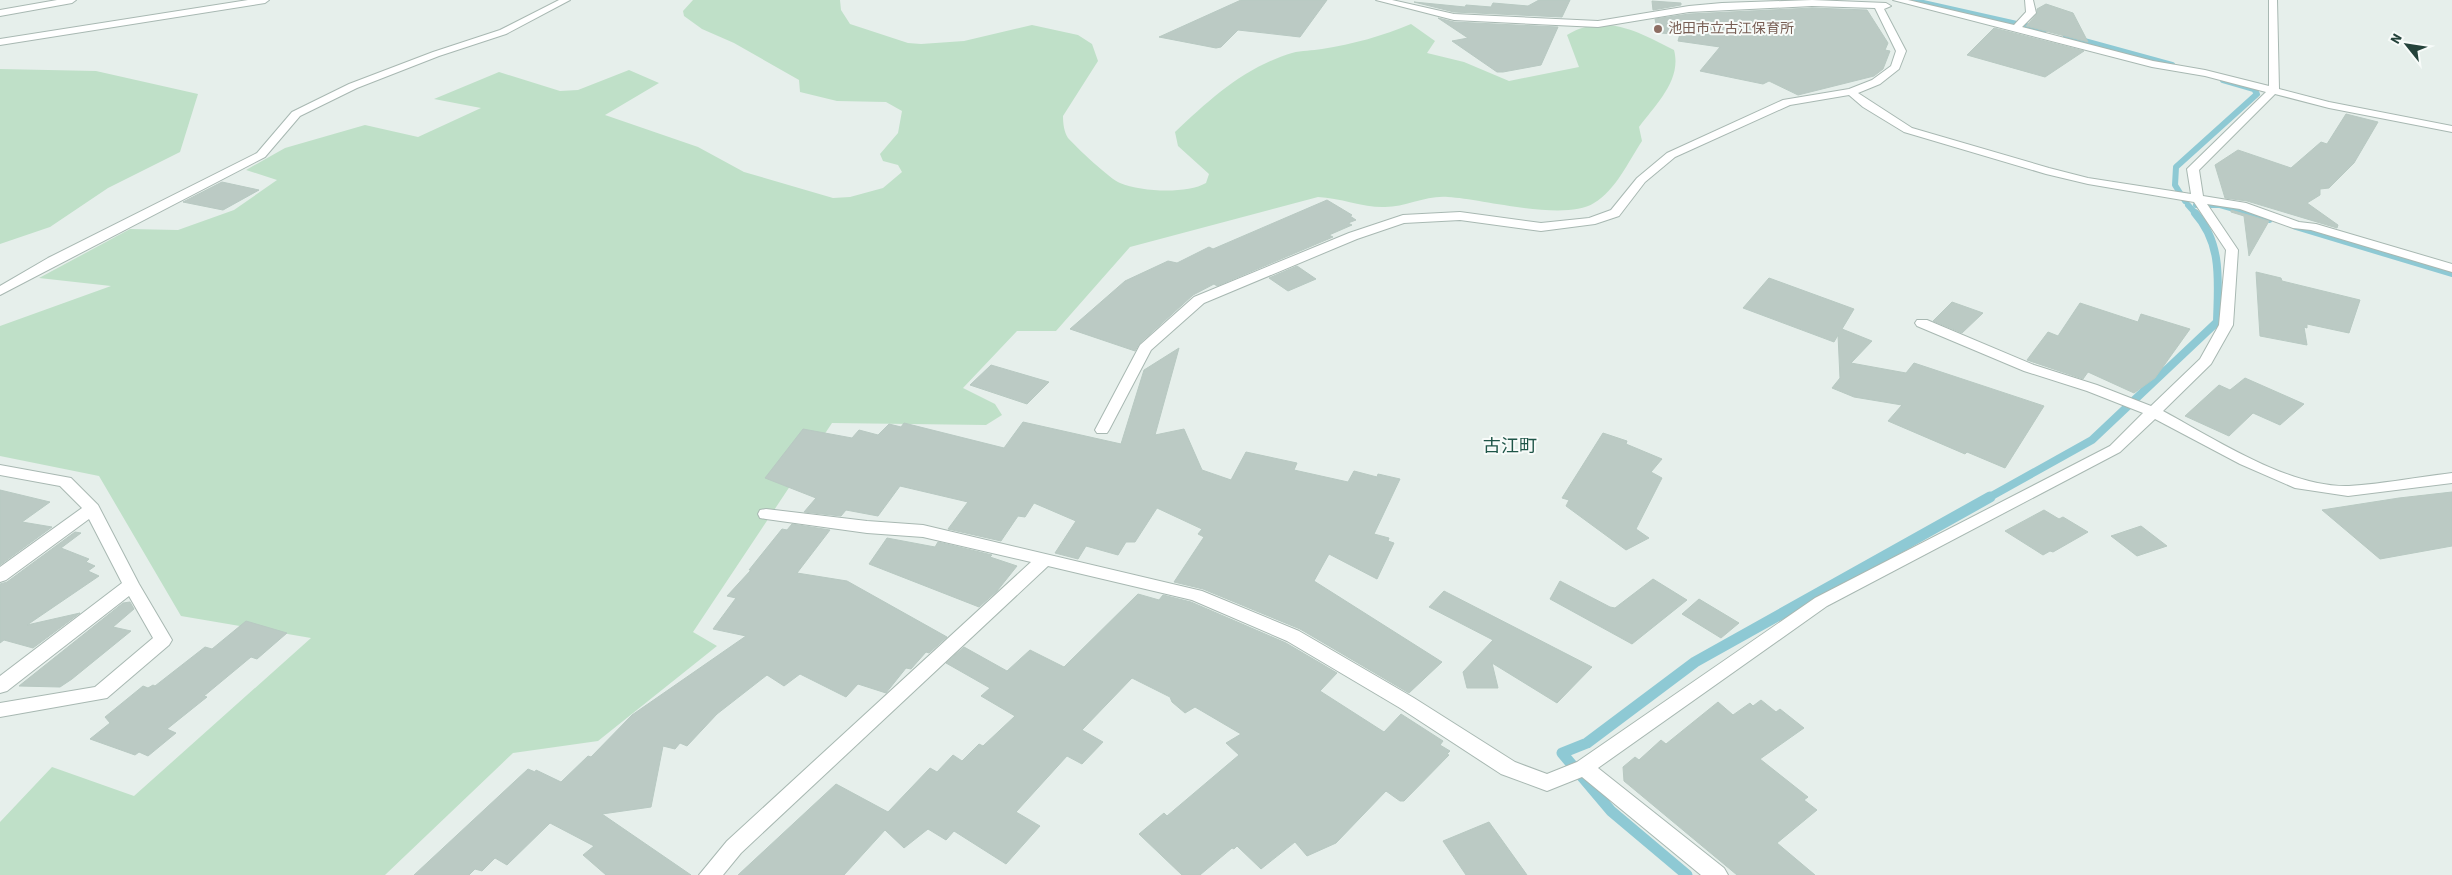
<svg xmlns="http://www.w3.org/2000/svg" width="2452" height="875" font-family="'Source Sans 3','Noto Sans JP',sans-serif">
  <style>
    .green { fill: #bfe0c8 }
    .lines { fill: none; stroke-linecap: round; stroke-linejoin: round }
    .stream-far2 { stroke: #8ec9d4; stroke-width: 6 }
    .stream-far1 { stroke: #8ec9d4; stroke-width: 8 }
    .stream { stroke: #8ec9d4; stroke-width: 11 }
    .building { fill: #bbcac4; stroke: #b8c9c2 }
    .minor-casing { stroke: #a8b8b2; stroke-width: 2 }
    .minor { fill: #fff; fill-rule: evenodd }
    .education-dot { fill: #8d6e63; stroke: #f7fbf9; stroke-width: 2 }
    .labels { text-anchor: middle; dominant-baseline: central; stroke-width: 4; stroke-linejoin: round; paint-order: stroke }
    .far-education-label { font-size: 14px; fill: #785e54; stroke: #f7fbf9; text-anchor: start }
    .neighbourhood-label { font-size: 18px; fill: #1f5548; stroke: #f7fbf9 }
  </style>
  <rect width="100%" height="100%" fill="#e6efeb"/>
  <!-- green -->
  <g class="green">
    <path d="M693,0H840L841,10L850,24L908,43L921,44L964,41L1032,25L1078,35L1092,44L1098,61L1063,116C1063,123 1064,132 1068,138C1075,146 1111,180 1120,183C1142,192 1187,194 1206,183L1209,174L1178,146L1175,132C1210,99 1245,67 1292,53C1302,50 1312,51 1322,49C1353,44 1383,36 1411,24L1435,41L1427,53L1464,62L1509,81L1579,67L1567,35C1604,12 1639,32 1674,50C1682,80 1656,104 1639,127L1642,141C1628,162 1616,190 1594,203C1564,222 1484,199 1448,197C1427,195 1406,207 1385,207C1366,208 1340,198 1318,197L1130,247L1056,331H1017L963,388L995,404L1002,415L986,425L832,423L693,632L717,646L598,741L513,753L385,875H0V822L52,767L134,796L311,638L181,616L99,476L0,456V326L111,286L39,278L130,229L178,230L234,210L277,180L246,170L285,148L365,125L418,137L481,108L434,99L499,72L560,91L578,90L629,70L659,83L605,115L698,147L744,172L833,198L850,197L883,188L902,172L898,165L883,161L880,154L898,133L902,111L886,102L837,101L800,92L799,80L734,43L702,29L684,16L683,11Z"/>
    <path d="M0,69L96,71L198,94L180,152L108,188L50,227L0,244Z"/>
  </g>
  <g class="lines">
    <!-- stream-far2 -->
    <g class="stream-far2">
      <path d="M1910,0L2044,30"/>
      <path d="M2066,36L2172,65"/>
      <path d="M2185,201L2175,185L2176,167L2257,94L2254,89L2223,80"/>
      <path d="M2188,205L2196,214"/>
      <path d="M2196,205H2220L2252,214"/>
    </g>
    <!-- stream-far1 -->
    <g class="stream-far1">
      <path d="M2248,213L2269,219"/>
      <path d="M2296,226L2452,273"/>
      <path d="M1988,498L2092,440L2217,322C2218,283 2223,244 2195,213"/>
    </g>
    <!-- stream -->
    <path class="stream" d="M1687,875L1611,811L1562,753L1587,743L1695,662L1990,497"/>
  </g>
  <!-- building -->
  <g class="building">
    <path d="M1241,0H1327L1300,37L1238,30L1221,47L1216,48L1159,37Z"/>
    <path d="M1539,0H1570L1562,17L1454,12L1414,2L1465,7L1466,5L1491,7L1493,3L1528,6Z"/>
    <path d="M1652,1L1681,3V5L1653,10Z"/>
    <path d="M2046,4L2073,13L2088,42L2026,26L2037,14V9Z"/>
    <path d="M1812,8L1867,10L1888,43L1885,50L1890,51L1883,69L1874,76L1798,95L1769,81L1763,84L1700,71L1720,47L1678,41L1680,34L1658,33L1655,19L1689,14Z"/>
    <path d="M1438,18L1454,22L1558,27L1541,65L1503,72H1497L1452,41L1468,38Z"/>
    <path d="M1994,28L2084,51L2045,77L1967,55Z"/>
    <path d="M2346,114L2378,122L2354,163L2329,188L2320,189V195L2307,203L2338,225L2337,228L2247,201L2225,198L2215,165L2238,150L2291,168L2321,142L2327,144Z"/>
    <path d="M222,182L259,190L223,210L183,202Z"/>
    <path d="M1327,200L1352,215L1350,216L1356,220L1348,223L1352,225L1329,235L1333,237L1217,286L1214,284L1193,295L1139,344L1135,351L1070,329L1125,281L1168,261L1177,263L1209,247L1213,249Z"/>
    <path d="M2231,210L2269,221L2249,256L2244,216L2231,212Z"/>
    <path d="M1297,266L1316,279L1288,291L1269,278Z"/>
    <path d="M2256,272L2281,278L2282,281L2360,300L2349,333L2307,324V328L2304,327L2307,345L2260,336Z"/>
    <path d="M1769,278L1854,309L1842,329L1872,341L1851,363L1906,373L1914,363L2044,406L2005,468L1967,452L1965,454L1888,421L1902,405L1854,397L1832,388L1840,378L1838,335L1834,342L1743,308Z"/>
    <path d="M1952,302L1983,313L1962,333L1933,321Z"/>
    <path d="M2080,303L2138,322L2141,314L2190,329L2155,378L2134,393L2088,372L2083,379L2027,360L2048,332L2058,336Z"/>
    <path d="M1179,348L1155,435L1184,429L1202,470L1231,480L1246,452L1297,463L1294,470L1348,482L1354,471L1377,477L1378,474L1400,479L1374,534L1389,538L1388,541L1394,543L1377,579L1329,554L1314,581L1442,662L1409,693L1300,629L1203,589L1174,582L1204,537L1198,534L1202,529L1157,508L1135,542H1126L1118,555L1086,546L1078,559L1055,553L1076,521L1034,503L1025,517L1018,516L1001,541L948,529L968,502L900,486L878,516L846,510L841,516L804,512L816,498L765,478L803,429L852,438L859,430L878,435L889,424L901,427L904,423L1004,448L1023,422L1121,444L1144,370Z"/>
    <path d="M991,365L1049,382L1027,404L970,385Z"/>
    <path d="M2245,378L2304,404L2280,425L2253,413L2229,436L2185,416L2219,385L2230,390Z"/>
    <path d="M1603,433L1627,441L1626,444L1662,459L1651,472L1662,478L1636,529L1649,538L1626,550L1566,506L1569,500L1562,498Z"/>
    <path d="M0,490L50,502L22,522L52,527L0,565Z"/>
    <path d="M2452,492V546L2380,559L2322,510L2399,498Z"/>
    <path d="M2044,510L2059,519L2063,517L2088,532L2053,552L2050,551L2043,555L2005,531Z"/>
    <path d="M792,524L830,530L797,573L847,581L947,637L929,653L926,652L911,669L906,668L886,693L858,684L846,697L800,674L784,686L767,675L717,714L687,746L680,743L675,749L663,746L651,807L602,814L691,875H606L583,855L594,846L550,823L507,865L495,858L482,871L475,869L469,875H414L528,769L535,772L536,770L561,782L588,756L591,757L632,715L746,636L713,629L736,598L727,596L751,570H749L782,529L787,530Z"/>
    <path d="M2141,526L2167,546L2137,556L2111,536Z"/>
    <path d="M75,532L81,533L61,548L89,559L86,562L95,566L88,571L99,576L27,625L80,613L33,648L4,640L0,643V584L7,582Z"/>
    <path d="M887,538L935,547L938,542L992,555L990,557L1017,566L997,591L979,607L869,564Z"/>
    <path d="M1653,579L1687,600L1632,644L1550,599L1560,581L1610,607L1615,608Z"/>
    <path d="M1444,591L1592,667L1557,703L1492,663L1498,688H1467L1463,672L1493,640L1429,607Z"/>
    <path d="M1138,594L1159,600L1163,595L1191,602L1286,643L1337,673L1320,691L1384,732L1401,714L1443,741L1440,745L1450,751L1447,754L1449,755L1404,801H1400L1386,791L1336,843L1307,856L1295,842L1261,869L1237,846L1234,849L1232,848L1200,875H1182L1139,834L1164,813L1167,816L1239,755L1226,743L1241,734L1195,707L1185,713L1172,702L1170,697L1132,678L1082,730L1103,742L1082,764L1067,756L1016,812L1040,826L1006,864L954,831L946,840L928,829L904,848L885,830L844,875H738L836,784L888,812L930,768L937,772L953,755L962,761L979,744L983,746L1015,716L981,696L990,688L946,663L964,647L1007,671L1030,650L1064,667Z"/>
    <path d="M1699,599L1739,623L1721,638L1682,614Z"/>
    <path d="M130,602L134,609L113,627L131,631L72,679L60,687L19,686L123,603Z"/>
    <path d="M246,621L287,633L257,659L251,657L204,696L207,697L167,729L176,733L148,756L139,752L135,755L90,739L110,723L105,717L143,686L148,688L153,685L155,686L205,647L212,649Z"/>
    <path d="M1761,700L1776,712L1780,709L1804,728L1760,759L1808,797L1804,800L1817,810L1777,843L1815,875H1737L1624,781L1623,767L1635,757L1639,760L1661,740L1666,744L1718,702L1733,715L1750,703L1753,706Z"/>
    <path d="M1489,822L1527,875H1466L1443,841Z"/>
  </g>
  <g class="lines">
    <defs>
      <g id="minor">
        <path d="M57,0H76L72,3L0,16V10Z"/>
        <path d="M248,0H269L265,3L0,45V39Z"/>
        <path d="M559,0H570L506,34L439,56L357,88L300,116L265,157L0,295V286L48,258L257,153L292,112L349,84L433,52L500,30Z"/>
        <path d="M1376,0H1392L1454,14L1598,21L1689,6L1722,3L1812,0L1886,3L1891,6L1884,9L1906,51L1899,69L1880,84L1858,93L1912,128L2049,168L2088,178L2191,194L2187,169L2189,167L2266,92L2205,76L2152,67L1893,0H1908L2014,25L2026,12L2025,0H2033L2036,13L2022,27L2153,61L2205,70L2269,86V0H2277L2279,89L2329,102L2452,126V132L2329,108L2275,94L2199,170L2203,196L2246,203L2299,222L2316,224L2452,264V272L2311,230L2293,228L2240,209L2207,204L2238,250L2233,325L2211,364L2163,411C2215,439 2289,488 2349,486C2383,484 2418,477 2452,473V483L2348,496L2295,488L2240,464L2155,419L2120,452L1827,606L1598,768L1724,868L1728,875H1701L1582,777L1547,791L1501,774L1400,708L1287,641L1192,600L1048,566L741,853L723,875H699L727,841L1031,562L923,537L867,533L766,519L760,518L758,514L760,510L766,509L867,521L923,525L1202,591L1299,631L1414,698L1515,762L1547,774L1577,762L1815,598L2110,446L2143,413L2087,391L2024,371L1917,326L1915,323L1917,320H1927L2034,365L2097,385L2151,406L2200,359L2219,325L2226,250L2194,202L2088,184L2046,174L1904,132L1863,107L1849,95L1790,105L1675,157L1645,182L1619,216L1595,224L1541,231L1460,220L1404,223L1357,239L1204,303L1151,350L1109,430L1107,433H1097L1095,430L1140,345L1194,297L1349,233L1403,215L1460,212L1541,223L1589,218L1611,210L1637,178L1667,153L1783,100L1849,89L1872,80L1891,66L1896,51L1875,8L1812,6L1689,12L1598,27L1454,20Z"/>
        <path d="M0,465L71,478L98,505L139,584L172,640L169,645L107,698L0,717V703L95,687L153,638L129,596L7,691L0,693V676L122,583L89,519L6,580L0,582V567L82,508L60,486L0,475Z"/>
      </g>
    </defs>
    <!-- minor casing -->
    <use href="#minor" class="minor-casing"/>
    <!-- minor -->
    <use href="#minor" class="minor"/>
  </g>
  <!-- markers -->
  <circle class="education-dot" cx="1658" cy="29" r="5"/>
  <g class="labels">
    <!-- far-education labels -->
    <g class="far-education-label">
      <text x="1668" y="29">池田市立古江保育所</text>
    </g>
    <!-- neighbourhood labels -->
    <g class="neighbourhood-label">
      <text x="1510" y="446">古江町</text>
    </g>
  </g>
  <!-- north arrow -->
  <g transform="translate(2407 45) rotate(300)" stroke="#f7fbf9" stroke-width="4" paint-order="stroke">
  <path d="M0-4L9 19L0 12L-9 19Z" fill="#24423a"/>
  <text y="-8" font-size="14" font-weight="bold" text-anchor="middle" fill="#24423a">N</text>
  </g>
</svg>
